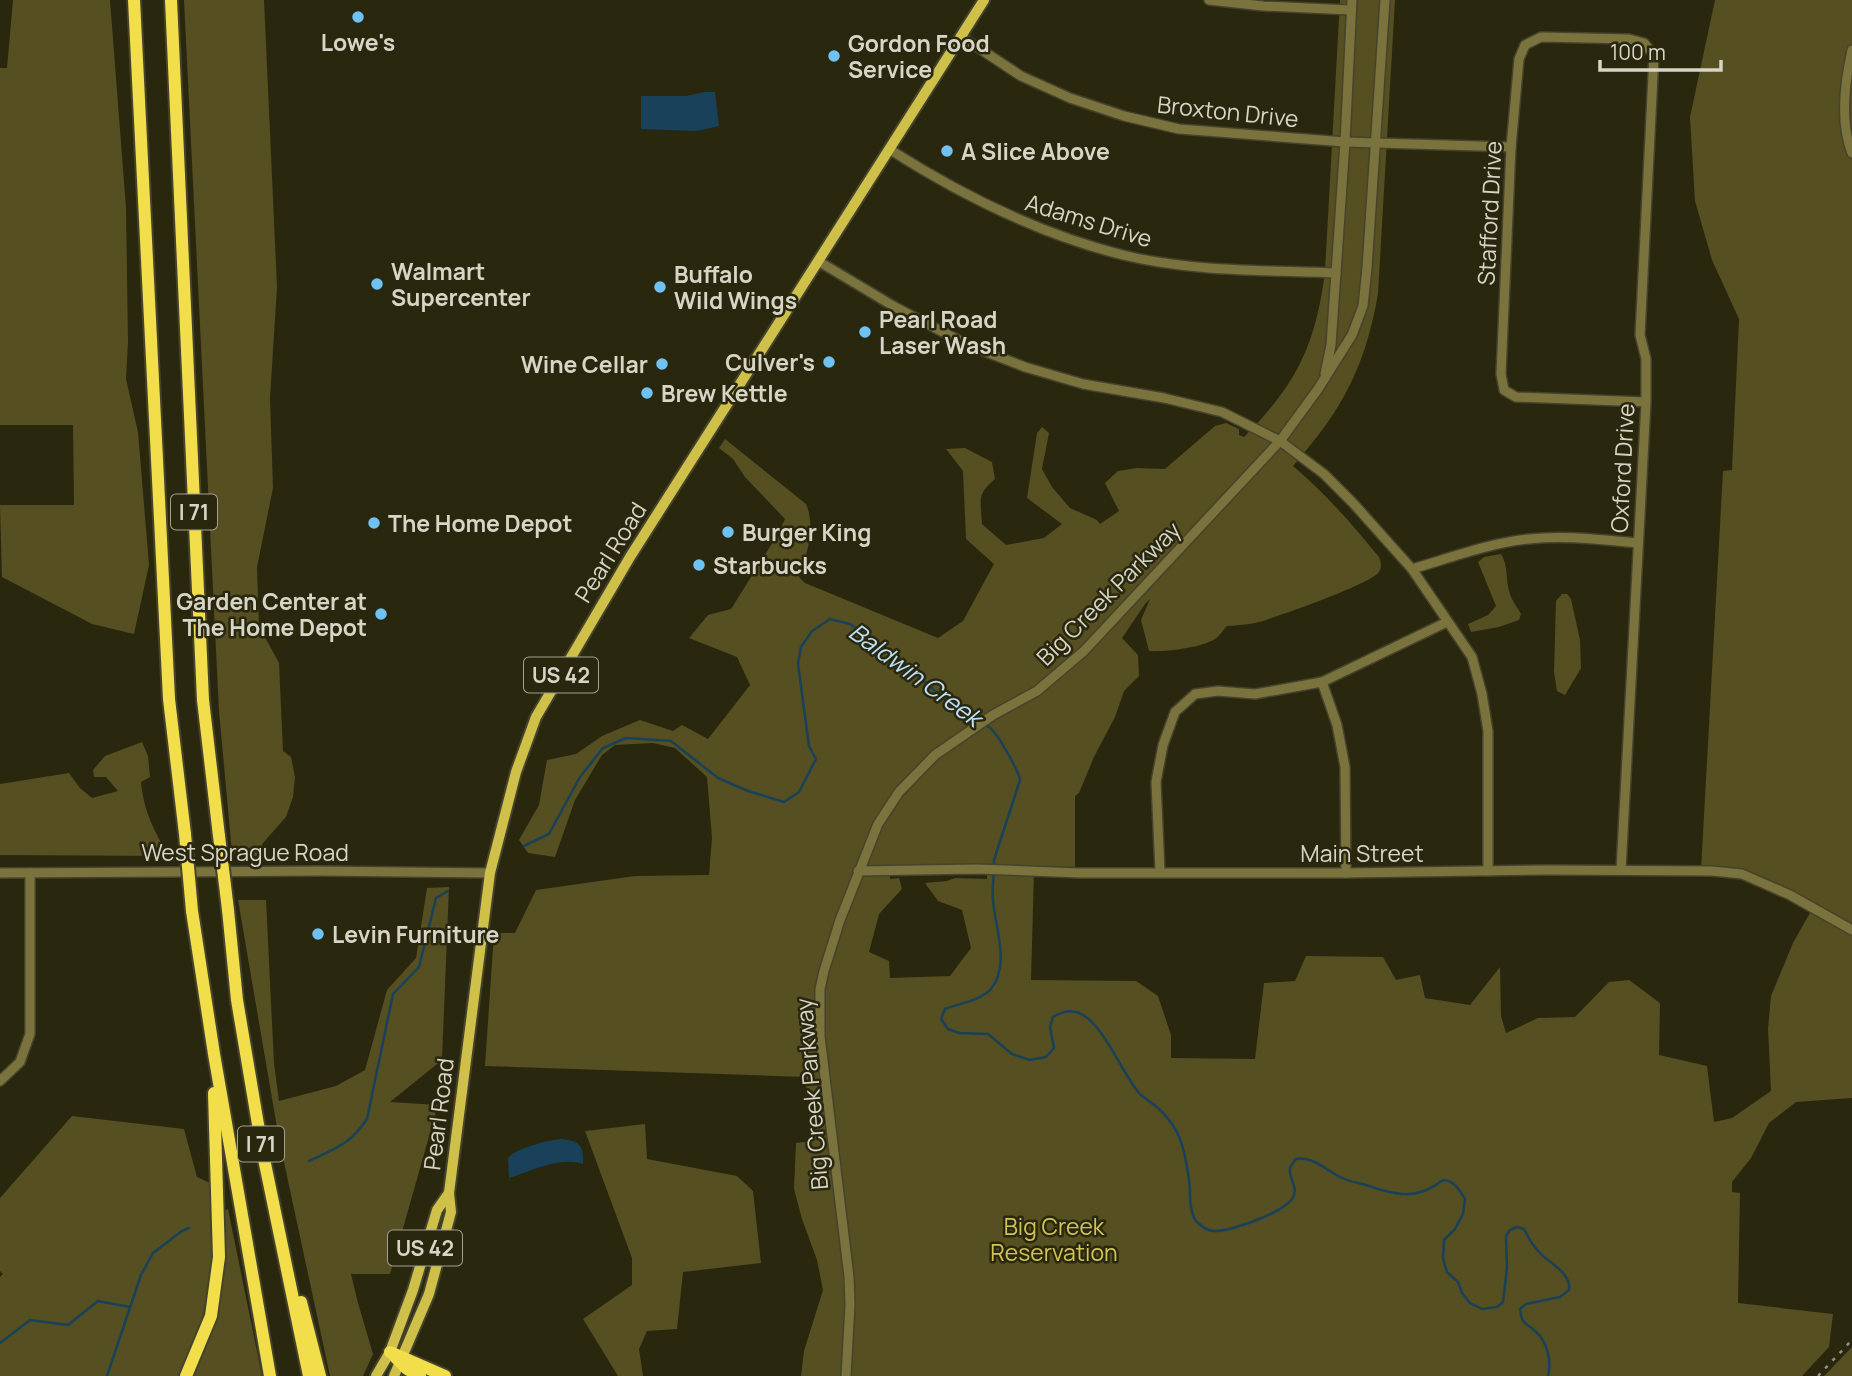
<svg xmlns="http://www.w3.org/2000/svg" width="1852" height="1376" font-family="Manrope,sans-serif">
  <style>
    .green { fill: #554f21; fill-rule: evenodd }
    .water { fill: #19425a }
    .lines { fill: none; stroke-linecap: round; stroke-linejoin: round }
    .stream { stroke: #19425a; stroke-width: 2.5 }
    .minor-casing { stroke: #46432c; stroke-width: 12 }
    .major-casing { stroke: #46432c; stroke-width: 14 }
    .highway-casing { stroke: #46432c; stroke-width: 16 }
    .minor { stroke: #7a733e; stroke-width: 9 }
    .major { stroke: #cfc049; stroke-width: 10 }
    .highway { stroke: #f1de4a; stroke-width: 12 }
    .rail { stroke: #92907e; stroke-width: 2.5; stroke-dasharray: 3.5 7; stroke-linecap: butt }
    .highway-bridge-casing { stroke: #46432c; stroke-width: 16; stroke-linecap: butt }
    .highway-bridge { stroke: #f1de4a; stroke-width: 12 }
    .poi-dot { fill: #6fc2f4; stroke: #2a270f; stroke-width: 2.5 }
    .labels { text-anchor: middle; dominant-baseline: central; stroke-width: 5; stroke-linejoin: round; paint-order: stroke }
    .shield { fill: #2a270f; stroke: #a2a18f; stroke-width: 2 }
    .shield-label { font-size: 21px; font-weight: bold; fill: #d6d5c6 }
    .poi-label { font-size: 23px; font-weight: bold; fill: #d6d5c6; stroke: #2a270f; text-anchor: start }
    .street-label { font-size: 23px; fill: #d6d5c6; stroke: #2a270f }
    .park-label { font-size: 23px; fill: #d2c454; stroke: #2a270f }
    .water-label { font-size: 24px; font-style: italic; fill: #bbe1fa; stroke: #2a270f }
  </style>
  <rect width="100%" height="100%" fill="#2a270f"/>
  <!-- green -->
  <g class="green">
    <path d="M13,0H110L126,208L128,341L126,379L138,432L149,565L134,634L92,624L2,577L0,505H74L73,425H0V68H7Z"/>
    <path d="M184,0H264L277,287L270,398L273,488L257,567L259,626L279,663L283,751L291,757L295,777L293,797L286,817L263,843L257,856L232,853L219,711Z"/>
    <path d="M1340,0H1395L1378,294C1365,368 1342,410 1293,466C1325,493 1352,524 1379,557C1381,562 1382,567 1379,572C1371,584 1277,617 1259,622C1248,625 1238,625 1227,626C1223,630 1220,636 1215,639C1200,648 1166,652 1149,651L1141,620L1150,599L1145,604L1122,638L1138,655L1139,676L1124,691L1115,717L1094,757L1079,793L1075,796V871H1034L1031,980L1136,981L1158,996L1171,1035V1058L1255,1059L1264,983L1295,981L1306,956L1383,957L1396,980L1420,975L1425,998L1470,1005L1500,967L1501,1016L1506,1033L1538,1018L1575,1017L1609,982L1629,980L1660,1003L1659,1055L1707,1066L1714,1122L1732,1118L1771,1091L1768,1029L1771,996L1793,943L1811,911L1852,933V1098L1796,1102L1769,1123L1751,1158L1732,1182V1192L1740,1193L1738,1303L1833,1314L1829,1347L1802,1376H801L804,1351L823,1290L817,1260L802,1219L794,1189L796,1143L812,1141L805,1077L485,1066L494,933H515L536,890L635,876L709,875L712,838L707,777L675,748L653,743L615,745L602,755L575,800L555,857L528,853L519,840L539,805L547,760L576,754L602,736L640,720L673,731L682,725L708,739L750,685L737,657L689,638L708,615L731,609L778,534L785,519L745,477L733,459L719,448L725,439L806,504C816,527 807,554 799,577L805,583L938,638L963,621L994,564L966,539L963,471L946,449L965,448L992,462L995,479C976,495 981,500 982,524L1006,545L1044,538L1062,524L1027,498L1037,433L1042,427L1049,433L1042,469L1052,487L1070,508L1097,520L1100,524L1119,511L1105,483L1118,471L1137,468L1165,469L1215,426L1226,423L1239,429V435L1244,437C1296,385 1316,345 1325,271ZM890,871H987V879L955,878L947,881L925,883L938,901L962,910L971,948L950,976L890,978L889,961L869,952L879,914L902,889L899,878L890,879Z"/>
    <path d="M1715,0H1852V929L1745,870H1701L1723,471L1732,470L1739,319L1712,260L1695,201L1690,117Z"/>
    <path d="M1501,554C1509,566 1505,581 1510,594C1512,601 1518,608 1521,614L1519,620L1499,627L1471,632L1468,624L1488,615L1496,606L1478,562L1484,557Z"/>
    <path d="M1562,594H1567L1571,599L1580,640L1581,668L1565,695L1557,691L1554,672L1556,601Z"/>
    <path d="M142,742L148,756L150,777L141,782C144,813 154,829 168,856L0,855V784L69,773L80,788L92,798L118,791L106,777H94L93,770L105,756Z"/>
    <path d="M449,887L442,1060L390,1102L438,1105L390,1274H351L358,1303L373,1354L363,1376H330L279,1139L238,900H266L274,1063L279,1101L336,1086L365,1070L387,990L416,958L427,888Z"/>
    <path d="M72,1116L184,1129L197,1177L210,1183L214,1262L199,1333L179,1376H0V1277L3,1274L0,1271V1198Z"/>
    <path d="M645,1124L647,1159L737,1176L753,1191L761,1263L683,1272L677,1329L647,1331L639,1349L643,1376H618L583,1319L632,1285V1258L585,1131Z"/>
    <path d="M228,1209L262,1376H191L224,1255V1211Z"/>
    <path d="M1852,1347V1376H1824Z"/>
  </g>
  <!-- water -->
  <g class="water">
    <path d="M705,92H715L719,126L697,131L641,129V96H686Z"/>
    <path d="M561,1139C579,1141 584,1145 583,1164C560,1156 531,1171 509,1178L508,1158C516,1148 549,1140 561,1139Z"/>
  </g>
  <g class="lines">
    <!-- stream -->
    <g class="stream">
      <path d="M985,724C988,726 992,729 994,732C1001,740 1019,772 1020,780L994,860V866"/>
      <path d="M524,846L549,834L580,777L603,748L626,738L671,741L718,778L748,791L784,802L799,792L816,759L809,746L798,664L801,647L812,631L830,619L850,624L885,648L948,702L969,709L980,719"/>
      <path d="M994,872C993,881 992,891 993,900C995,928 1011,966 990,990C981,1000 957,1004 945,1009L941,1019L948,1029L959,1033L988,1034L1012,1054L1030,1060L1046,1057L1054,1048L1050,1027L1053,1017C1061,1012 1069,1009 1079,1013C1103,1022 1122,1074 1140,1094C1145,1099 1151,1102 1157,1107C1167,1116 1177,1129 1181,1142C1185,1153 1187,1167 1189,1179C1191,1192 1188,1209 1196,1221C1201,1226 1207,1231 1214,1231C1232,1231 1282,1213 1292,1199C1300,1188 1288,1179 1290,1168C1291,1165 1294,1162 1296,1159C1313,1156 1326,1170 1340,1177C1348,1181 1358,1183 1366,1185C1395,1195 1417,1201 1443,1180C1454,1180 1460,1191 1465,1199L1463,1214L1455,1229L1444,1240L1443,1258L1447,1272L1458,1282L1462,1293L1470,1303L1482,1309L1497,1307L1503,1302L1507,1268L1506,1236L1510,1230L1517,1227L1524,1229C1528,1237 1533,1246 1539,1252C1550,1264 1571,1272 1569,1290L1560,1297L1526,1304L1520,1309C1522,1326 1526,1322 1536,1332C1547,1341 1552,1362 1548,1376"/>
      <path d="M309,1161C334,1149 351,1144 367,1119L393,994L419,967L436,898L448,891"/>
      <path d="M0,1343L30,1320L68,1325L98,1301L130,1307"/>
      <path d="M107,1376L141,1275L153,1253L182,1231L189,1228"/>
    </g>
    <defs>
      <g id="minor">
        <path d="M1209,0L1263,6L1351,10"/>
        <path d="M962,37L1021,76L1070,98L1124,116L1179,129L1345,142L1511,147"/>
        <path d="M1852,50C1845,81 1840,123 1852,153"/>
        <path d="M889,149C961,195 1039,234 1123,255C1191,272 1266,270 1336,273"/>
        <path d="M818,261L895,307L968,345L1025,367L1083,384L1164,398L1222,412L1280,441L1324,474L1353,503L1412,569L1472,657L1482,694L1488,731V871"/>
        <path d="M1325,374L1331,345L1345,142L1352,0"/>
        <path d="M1412,569C1450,558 1489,543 1529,539C1565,535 1602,540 1638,543"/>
        <path d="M1322,682L1337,725L1345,767L1346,873"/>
        <path d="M1621,870L1646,402V359L1640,335L1654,55L1644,43L1629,39L1541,37L1525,45L1519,59L1511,147L1501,374L1504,390L1516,397L1646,402"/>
        <path d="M858,871L977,869L1080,873H1346L1547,870L1712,871L1742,874L1790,895L1852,930"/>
        <path d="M1160,872L1156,782L1163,745L1175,712L1195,694L1218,691L1255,694L1322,682L1447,622"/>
        <path d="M0,873L318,871L490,873"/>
        <path d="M0,1081L20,1062L30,1034V873"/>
        <path d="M846,1376L850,1305L849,1277L820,1036V989L824,971L840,920L878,824L899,792L935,755L993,715L1037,691L1084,651L1280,441L1318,389L1352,335L1363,306L1367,268L1385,0"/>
      </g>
      <g id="major">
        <path d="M376,1376L390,1352L413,1290L437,1210L449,1193"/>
        <path d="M394,1376L429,1294L451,1212L449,1193L490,873L516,772L536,717L630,557L984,0"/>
      </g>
      <g id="highway">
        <path d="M134,0L169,699L185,834"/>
        <path d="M171,0L203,700L219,836"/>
        <path d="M228,910L237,1000L263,1154L309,1376"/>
        <path d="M192,911L214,1054L270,1376"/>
        <path d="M301,1302L320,1376"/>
        <path d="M390,1352L445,1376"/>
        <path d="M395,1357L407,1369L420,1376"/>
        <path d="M186,1376L211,1316L219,1257L214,1093"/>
      </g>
    </defs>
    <!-- minor casing -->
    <use href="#minor" class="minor-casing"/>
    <!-- major casing -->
    <use href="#major" class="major-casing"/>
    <!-- highway casing -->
    <use href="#highway" class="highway-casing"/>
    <!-- minor -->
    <use href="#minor" class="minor"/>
    <!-- major -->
    <use href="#major" class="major"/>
    <!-- highway -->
    <use href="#highway" class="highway"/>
    <!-- rail -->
    <path class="rail" d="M1818,1376L1852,1340"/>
    <defs>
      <g id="highway-bridge">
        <path d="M185,834L192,911"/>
        <path d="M219,836L228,910"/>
      </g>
    </defs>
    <!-- highway-bridge casing -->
    <use href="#highway-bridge" class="highway-bridge-casing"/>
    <!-- highway-bridge -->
    <use href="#highway-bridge" class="highway-bridge"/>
  </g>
  <!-- markers -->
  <g class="poi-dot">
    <circle cx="358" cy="17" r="7"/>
    <circle cx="834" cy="56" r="7"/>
    <circle cx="947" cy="151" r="7"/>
    <circle cx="377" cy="284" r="7"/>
    <circle cx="660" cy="287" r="7"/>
    <circle cx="865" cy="332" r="7"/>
    <circle cx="829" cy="362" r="7"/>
    <circle cx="662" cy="364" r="7"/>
    <circle cx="647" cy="393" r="7"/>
    <circle cx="374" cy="523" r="7"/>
    <circle cx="728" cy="532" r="7"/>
    <circle cx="699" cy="565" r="7"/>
    <circle cx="381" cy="614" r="7"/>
    <circle cx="318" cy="934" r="7"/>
  </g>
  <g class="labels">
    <!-- shield labels -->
    <g class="shield">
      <rect x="171" y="494.5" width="46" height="35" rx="5"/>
      <rect x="524" y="657.5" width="74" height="35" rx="5"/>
      <rect x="238" y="1126.5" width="46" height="35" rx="5"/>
      <rect x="388" y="1230.5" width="74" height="35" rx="5"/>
    </g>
    <g class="shield-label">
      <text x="194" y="512">I 71</text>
      <text x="561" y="675">US 42</text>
      <text x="261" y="1144">I 71</text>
      <text x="425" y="1248">US 42</text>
    </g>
    <!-- poi labels -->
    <g class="poi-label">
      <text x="358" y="42" text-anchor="middle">Lowe's</text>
      <text x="848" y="43">Gordon Food<tspan x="848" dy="26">Service</tspan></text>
      <text x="961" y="151">A Slice Above</text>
      <text x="391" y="271">Walmart<tspan x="391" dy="26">Supercenter</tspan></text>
      <text x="674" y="274">Buffalo<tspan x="674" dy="26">Wild Wings</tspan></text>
      <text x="879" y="319">Pearl Road<tspan x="879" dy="26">Laser Wash</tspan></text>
      <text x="815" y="362" text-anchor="end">Culver's</text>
      <text x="648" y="364" text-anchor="end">Wine Cellar</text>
      <text x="661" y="393">Brew Kettle</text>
      <text x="388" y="523">The Home Depot</text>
      <text x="742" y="532">Burger King</text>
      <text x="713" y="565">Starbucks</text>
      <text x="367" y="601" text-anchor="end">Garden Center at<tspan x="367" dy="26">The Home Depot</tspan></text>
      <text x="332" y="934">Levin Furniture</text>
    </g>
    <!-- street labels -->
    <g class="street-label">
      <text transform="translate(1228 111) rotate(6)">Broxton Drive</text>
      <text transform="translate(1489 213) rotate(-87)">Stafford Drive</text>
      <text transform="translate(1089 220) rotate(17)">Adams Drive</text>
      <text transform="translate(1622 468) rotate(-87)">Oxford Drive</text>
      <text transform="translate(610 552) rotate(-58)">Pearl Road</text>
      <text transform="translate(1108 593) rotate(-45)">Big Creek Parkway</text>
      <text x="245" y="852">West Sprague Road</text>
      <text x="1362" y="853">Main Street</text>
      <text transform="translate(811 1094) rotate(-95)">Big Creek Parkway</text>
      <text transform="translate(438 1114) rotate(-83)">Pearl Road</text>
    </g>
    <!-- park labels -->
    <g class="park-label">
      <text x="1054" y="1226">Big Creek<tspan x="1054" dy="26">Reservation</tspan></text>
    </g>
    <!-- water labels -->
    <g class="water-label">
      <text transform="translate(916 674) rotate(36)">Baldwin Creek</text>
    </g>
  </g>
  <!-- scale -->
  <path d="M1600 60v10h121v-10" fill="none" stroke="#d6d5c6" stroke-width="3.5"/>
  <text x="1610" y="60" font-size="21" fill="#d6d5c6" stroke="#2a270f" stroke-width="5" paint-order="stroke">100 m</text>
</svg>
